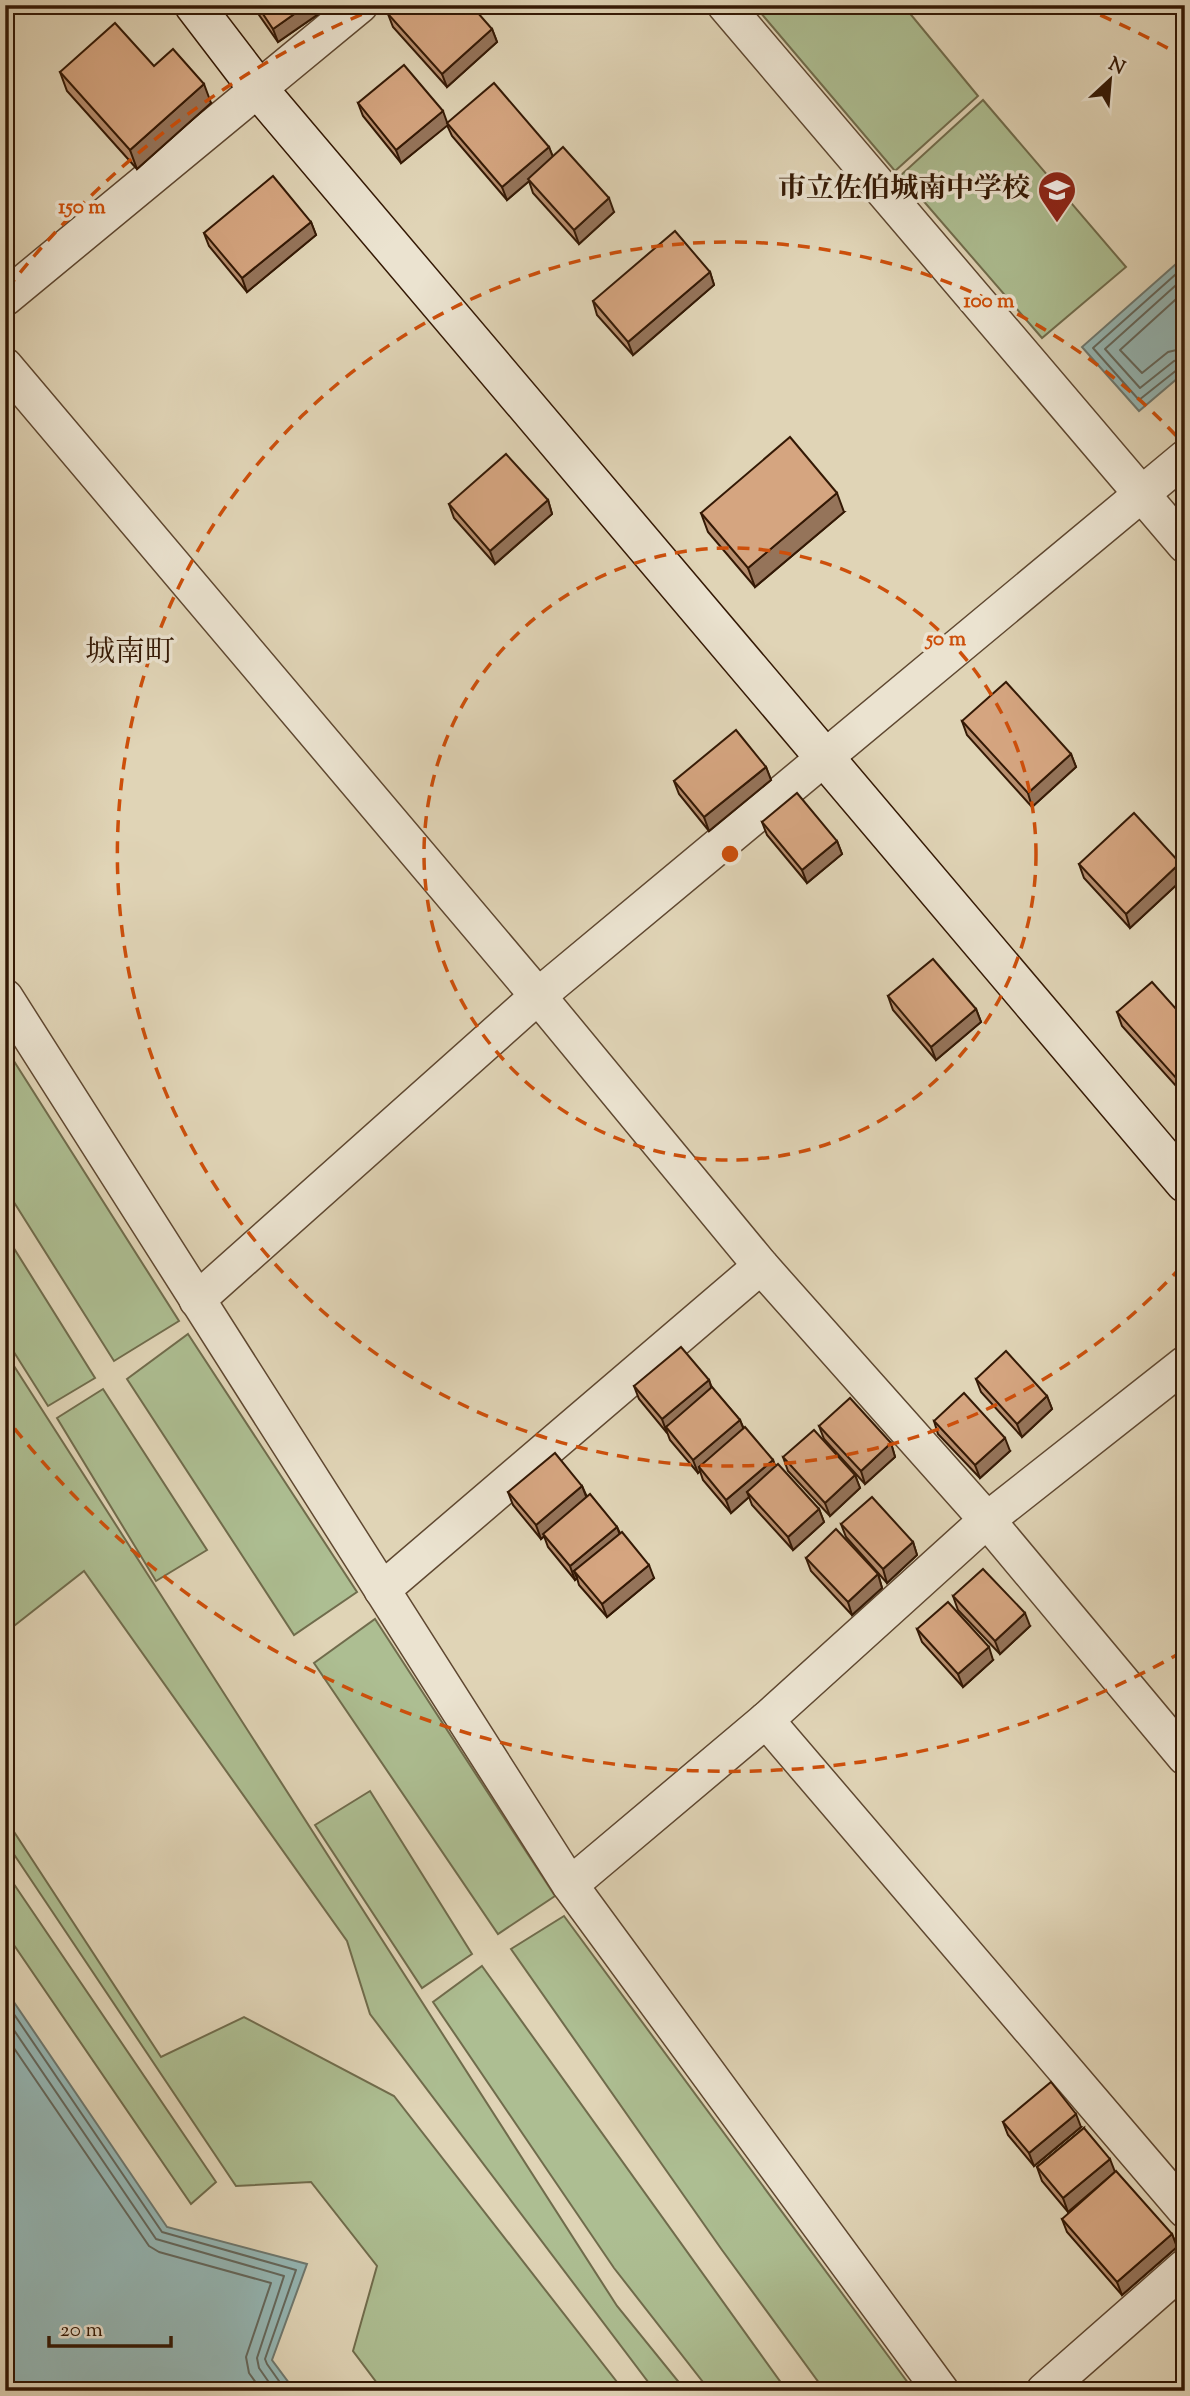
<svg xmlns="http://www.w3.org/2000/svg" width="1190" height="2396" font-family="'Sorts Mill Goudy','Noto Serif JP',serif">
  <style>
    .green { fill: #adbe92; stroke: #706c4c; stroke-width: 2 }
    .water { fill: #95b7b5; stroke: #6e786f; stroke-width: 2 }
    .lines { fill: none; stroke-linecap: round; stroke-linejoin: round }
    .shore { stroke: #64685d; stroke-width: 2 }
    .street-casing { stroke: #5f4831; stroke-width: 38 }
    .secondary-casing { stroke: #341905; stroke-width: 41 }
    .street { stroke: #ebe3d0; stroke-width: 35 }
    .secondary { stroke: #ebe3d0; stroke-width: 38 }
    .wall { fill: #b78e6e; stroke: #341905; stroke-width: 2 }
    .shaded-wall { fill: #95745a; stroke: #341905; stroke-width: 2 }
    .building { fill: #d5a580; stroke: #341905; stroke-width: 2 }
    .ring { fill: none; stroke: #cd4f0b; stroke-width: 3.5; stroke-dasharray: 12 9 }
    .labels { text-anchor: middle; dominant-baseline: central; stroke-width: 7; stroke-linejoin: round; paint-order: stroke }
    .poi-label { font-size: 28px; font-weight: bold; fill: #341905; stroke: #ebe3d0; text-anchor: end }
    .neighbourhood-label { font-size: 30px; fill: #341905; stroke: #ebe3d0 }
    .centre { fill: #cd4f0b; stroke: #ebe3d0; stroke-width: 3.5 }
    .ring-label { font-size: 21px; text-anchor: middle; font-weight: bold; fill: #cd4f0b; stroke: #ebe3d0; stroke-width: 7; stroke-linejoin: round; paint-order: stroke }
  </style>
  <rect width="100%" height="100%" fill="#e0d4b6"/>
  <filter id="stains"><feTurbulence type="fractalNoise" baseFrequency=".00286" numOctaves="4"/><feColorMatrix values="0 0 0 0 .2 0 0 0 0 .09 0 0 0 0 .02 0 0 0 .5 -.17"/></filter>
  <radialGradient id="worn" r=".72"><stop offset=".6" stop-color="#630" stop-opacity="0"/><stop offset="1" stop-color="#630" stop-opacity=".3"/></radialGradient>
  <!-- green -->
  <g class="green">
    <path d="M754,5H903L978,96L895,171Z"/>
    <path d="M983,100L1126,267L1042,338L901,175Z"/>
    <path d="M5,1047L179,1321L114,1361L5,1188Z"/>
    <path d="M5,1234L95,1378L48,1406L5,1338Z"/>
    <path d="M188,1334L357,1592L294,1635L127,1379Z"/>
    <path d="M5,1352L617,2306L686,2391H655L370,2014L347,1941L84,1571L5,1633Z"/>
    <path d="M103,1389L207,1550L156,1581L57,1418Z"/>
    <path d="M375,1619L555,1896L498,1934L314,1663Z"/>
    <path d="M370,1791L472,1954L422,1988L315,1825Z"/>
    <path d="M5,1818L161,2057L244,2017L394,2096L624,2391H383L353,2351L377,2266L311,2182L236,2186L5,1841Z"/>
    <path d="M5,1871L216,2182L191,2204L5,1932Z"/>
    <path d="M564,1916L914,2391H825L722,2250L511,1949Z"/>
    <path d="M482,1966L787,2391H710L614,2268L433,2002Z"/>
  </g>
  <!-- water -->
  <g class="water">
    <path d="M1185,256V372L1139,411L1082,347Z"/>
    <path d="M5,1989L167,2227L307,2264L272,2360L295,2391H5Z"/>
  </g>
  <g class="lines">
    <!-- shore -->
    <g class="shore">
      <path d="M1185,266L1093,348L1139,400L1178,369L1185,367"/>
      <path d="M1185,277L1105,349L1140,388L1174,361L1185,358"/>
      <path d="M1185,291L1120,350L1142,373L1168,352L1185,348"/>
      <path d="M5,2001L162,2232L296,2270L265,2359L267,2364L286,2391"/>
      <path d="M5,2017L156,2239L284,2276L257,2358L259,2368L275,2391"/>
      <path d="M5,2035L149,2246L159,2252L271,2283L246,2357L249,2373L262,2391"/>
    </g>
    <defs>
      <g id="street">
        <path d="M725,5L1185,545"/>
        <path d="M5,298L360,5"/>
        <path d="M5,366L538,996L761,1266L987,1520L1185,1757"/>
        <path d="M5,997L570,1885L941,2391"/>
        <path d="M197,1300L538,996L1185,458"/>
        <path d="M382,1590L761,1266"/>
        <path d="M766,1720L1185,2210"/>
        <path d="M570,1885L766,1720L987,1520L1185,1364"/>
        <path d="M1044,2391L1185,2267"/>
      </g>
      <path id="secondary" d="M194,5L259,90L1185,1183"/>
    </defs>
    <!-- street casing -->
    <use href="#street" class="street-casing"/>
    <!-- secondary casing -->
    <use href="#secondary" class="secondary-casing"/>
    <!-- street -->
    <use href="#street" class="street"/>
    <!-- secondary -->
    <use href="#secondary" class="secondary"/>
  </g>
  <!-- wall -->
  <g class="wall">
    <path d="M252,5H326L327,8L278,42Z"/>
    <path d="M388,14L492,29L497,42L447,87L393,27Z"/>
    <path d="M154,66L211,103L137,169L67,91L60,72Z"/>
    <path d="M358,103L549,147L553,157L614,212L579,244L533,193L529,181L507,200L452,136L447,125L401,163L363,116Z"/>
    <path d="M311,222L316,235L247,292L209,246L204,233Z"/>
    <path d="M710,272L714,285L633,355L597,315L593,301Z"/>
    <path d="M548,500L552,514L495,564L454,518L449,504Z"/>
    <path d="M844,512L755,587L708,532L701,513Z"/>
    <path d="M962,721L1071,754L1076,767L1032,807L967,735Z"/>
    <path d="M766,767L771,780L709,831L679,794L674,781Z"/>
    <path d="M762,822L837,841L842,854L807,883L767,835Z"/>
    <path d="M1180,863L1185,877L1130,928L1084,878L1079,864Z"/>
    <path d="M888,996L976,1009L981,1022L936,1060L893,1010Z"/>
    <path d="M1117,1012L1185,1019V1096L1122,1026Z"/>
    <path d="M976,1379L1047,1396L1052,1409L1022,1437L981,1392Z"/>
    <path d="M709,1380L712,1388L740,1420L744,1429L773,1460L775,1466L819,1509L824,1522L793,1550L752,1505L749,1497L731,1513L703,1480L700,1471L698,1473L670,1440L667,1432V1433L639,1399L634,1386Z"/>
    <path d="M934,1421L1010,1451L980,1478L938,1434Z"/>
    <path d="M819,1426L891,1443L895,1457L865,1484L824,1439Z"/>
    <path d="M783,1457L855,1475L860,1488L830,1516L788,1471Z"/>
    <path d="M582,1486L587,1497L617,1527L620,1533L654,1578L607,1617L579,1585L577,1578L575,1580L548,1547L544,1536L541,1539L513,1505L508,1492Z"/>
    <path d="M841,1524L913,1542L917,1555L887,1583L846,1537Z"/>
    <path d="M806,1558L878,1574L882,1588L852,1615L811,1571Z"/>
    <path d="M953,1596L1030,1626L1000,1654L958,1610Z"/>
    <path d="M917,1629L993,1660L963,1687L922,1642Z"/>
    <path d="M1003,2122L1081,2127L1034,2166L1008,2135Z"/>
    <path d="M1084,2128L1068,2212L1042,2181L1037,2167Z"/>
    <path d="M1062,2219L1172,2234L1177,2247L1122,2295L1067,2232Z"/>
  </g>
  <!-- shaded-wall -->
  <g class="shaded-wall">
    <path d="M307,5H326L327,8L278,42L273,29Z"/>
    <path d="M492,29L497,42L447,87L442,74Z"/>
    <path d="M204,84L211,103L137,169L130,150Z"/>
    <path d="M443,111L448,125L401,163L396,150Z"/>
    <path d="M549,147L554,160L507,200L502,187Z"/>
    <path d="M609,198L614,212L579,244L574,230Z"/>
    <path d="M311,222L316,235L247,292L242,278Z"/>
    <path d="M710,272L714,285L633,355L628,342Z"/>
    <path d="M837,493L844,512L755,587L748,568Z"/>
    <path d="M548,500L552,514L495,564L490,551Z"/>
    <path d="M1071,754L1076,767L1032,807L1028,793Z"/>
    <path d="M766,767L771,780L709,831L704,817Z"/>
    <path d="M837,841L842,854L807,883L802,870Z"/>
    <path d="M1180,863L1185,877L1130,928L1126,914Z"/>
    <path d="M976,1009L981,1022L936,1060L931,1047Z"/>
    <path d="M709,1380L713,1393L666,1427L667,1433L662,1419Z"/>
    <path d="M1047,1396L1052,1409L1022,1437L1017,1424Z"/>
    <path d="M740,1420L745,1433L699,1467L700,1471L698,1473L693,1460Z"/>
    <path d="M1005,1438L1010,1451L980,1478L975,1465Z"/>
    <path d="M891,1443L895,1457L865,1484L861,1471Z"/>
    <path d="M773,1460L778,1473L747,1492L749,1497L731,1513L726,1500Z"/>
    <path d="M855,1475L860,1488L830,1516L825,1503Z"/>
    <path d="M582,1486L587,1499L541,1539L536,1525Z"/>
    <path d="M819,1509L824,1522L793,1550L788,1537Z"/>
    <path d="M617,1527L622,1541L574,1571L577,1578L575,1580L570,1566Z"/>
    <path d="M913,1542L917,1555L887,1583L883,1569Z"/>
    <path d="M649,1565L654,1578L607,1617L602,1604Z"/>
    <path d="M878,1574L882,1588L852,1615L848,1602Z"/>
    <path d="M1025,1613L1030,1626L1000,1654L995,1641Z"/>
    <path d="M989,1647L993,1660L963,1687L958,1674Z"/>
    <path d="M1076,2114L1081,2127L1034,2166L1029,2153Z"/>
    <path d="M1110,2159L1115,2172L1068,2212L1063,2198Z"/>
    <path d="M1172,2234L1177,2247L1122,2295L1117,2282Z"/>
  </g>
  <!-- building -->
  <g class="building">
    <path d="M257,5H307L273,29Z"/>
    <path d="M397,5H471L492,29L442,74L388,14Z"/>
    <path d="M115,23L154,66L173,49L204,84L130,150L60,72Z"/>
    <path d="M404,65L443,111L396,150L358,103Z"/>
    <path d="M494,83L549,147L502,187L447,123Z"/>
    <path d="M563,147L609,198L574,230L528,179Z"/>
    <path d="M273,176L311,222L242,278L204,233Z"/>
    <path d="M675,231L710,272L628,342L593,301Z"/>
    <path d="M790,437L837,493L748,568L701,513Z"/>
    <path d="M506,454L548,500L490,551L449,504Z"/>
    <path d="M1006,682L1071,754L1028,793L962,721Z"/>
    <path d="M736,730L766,767L704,817L674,781Z"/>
    <path d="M797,793L837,841L802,870L762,822Z"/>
    <path d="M1134,813L1180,863L1126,914L1079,864Z"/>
    <path d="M933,959L976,1009L931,1047L888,996Z"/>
    <path d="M1152,982L1185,1019V1088L1117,1012Z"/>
    <path d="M681,1347L709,1380L662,1419L634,1386Z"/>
    <path d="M1006,1351L1047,1396L1017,1424L976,1379Z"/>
    <path d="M712,1387L740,1420L693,1460L666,1427Z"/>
    <path d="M964,1393L1005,1438L975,1465L934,1421Z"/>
    <path d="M850,1398L891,1443L861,1471L819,1426Z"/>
    <path d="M745,1427L773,1460L726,1500L699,1467Z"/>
    <path d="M814,1430L855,1475L825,1503L783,1457Z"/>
    <path d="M555,1453L582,1486L536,1525L508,1492Z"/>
    <path d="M778,1464L819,1509L788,1537L747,1492Z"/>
    <path d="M590,1494L617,1527L570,1566L543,1534Z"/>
    <path d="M872,1497L913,1542L883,1569L841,1524Z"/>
    <path d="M836,1529L878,1574L848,1602L806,1558Z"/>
    <path d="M622,1532L649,1565L602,1604L574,1571Z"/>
    <path d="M983,1569L1025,1613L995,1641L953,1596Z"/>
    <path d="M948,1602L989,1647L958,1674L917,1629Z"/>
    <path d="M1051,2082L1076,2114L1029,2153L1003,2122Z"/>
    <path d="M1084,2128L1110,2159L1063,2198L1037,2167Z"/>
    <path d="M1116,2171L1172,2234L1117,2282L1062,2219Z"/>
  </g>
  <!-- distance rings -->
  <g class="ring">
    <circle cx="730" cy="854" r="306"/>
    <path d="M1181 1267A612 612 0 1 1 1181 441"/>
    <path d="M1182 1652A917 917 0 0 1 7 1419M7 289A917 917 0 0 1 379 7M1081 7A917 917 0 0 1 1182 56"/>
  </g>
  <!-- icons -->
  <defs>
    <symbol id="school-pin" viewBox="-11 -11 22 30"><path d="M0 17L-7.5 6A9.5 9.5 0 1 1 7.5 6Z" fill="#8f2418" stroke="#ebe3d0"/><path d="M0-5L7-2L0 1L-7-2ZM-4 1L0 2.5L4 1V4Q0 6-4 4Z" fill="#fff"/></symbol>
  </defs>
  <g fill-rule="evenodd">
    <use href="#school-pin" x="1035" y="168" width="44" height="60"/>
  </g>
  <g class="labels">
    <!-- poi labels -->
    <g class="poi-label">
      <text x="1030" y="190">市立佐伯城南中学校</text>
    </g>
    <!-- neighbourhood labels -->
    <g class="neighbourhood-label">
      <text x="130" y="653">城南町</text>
    </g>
  </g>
  <circle cx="730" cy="854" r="10" class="centre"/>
  <g class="ring-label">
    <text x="82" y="213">150 m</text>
    <text x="989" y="307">100 m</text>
    <text x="946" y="645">50 m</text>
  </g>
  <!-- margin -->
  <rect width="1190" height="2396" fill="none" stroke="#e0d4b6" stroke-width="28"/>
  <rect x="7" y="7" width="1176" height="2382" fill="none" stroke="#341905" stroke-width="3.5"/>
  <rect x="14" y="14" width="1162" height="2368" fill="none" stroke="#341905" stroke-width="2"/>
  <!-- north arrow -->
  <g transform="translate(1110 80) rotate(26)" stroke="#ebe3d0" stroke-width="5" paint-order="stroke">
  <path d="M0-5L12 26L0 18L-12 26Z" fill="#341905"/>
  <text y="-10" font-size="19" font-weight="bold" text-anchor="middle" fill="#341905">N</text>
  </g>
  <!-- scale -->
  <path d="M49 2336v10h122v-10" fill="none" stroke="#341905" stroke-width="3.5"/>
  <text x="60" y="2336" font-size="21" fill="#341905" stroke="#ebe3d0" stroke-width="5" paint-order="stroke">20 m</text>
  <rect width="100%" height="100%" filter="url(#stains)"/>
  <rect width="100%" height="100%" fill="url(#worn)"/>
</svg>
